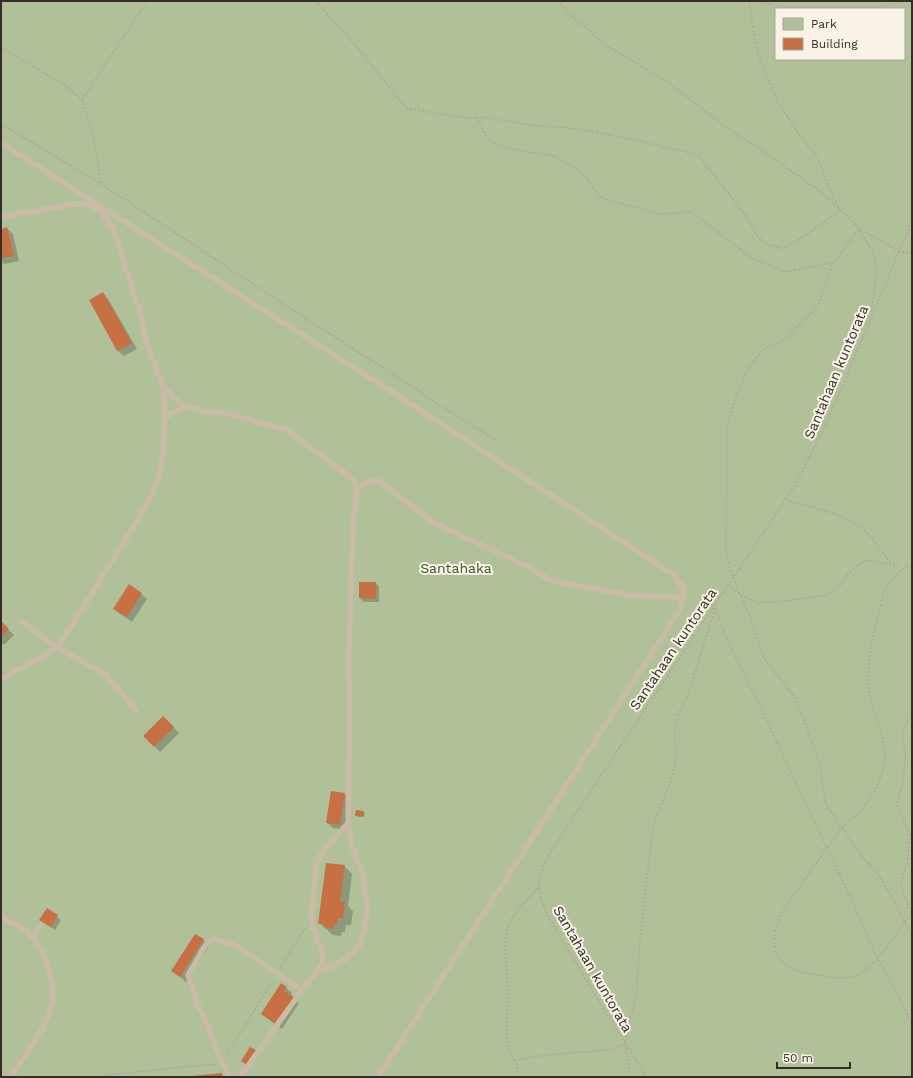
<svg xmlns="http://www.w3.org/2000/svg" width="913" height="1078" font-family="'Work Sans',sans-serif">
  <style>
    .green { fill: #b0c19a; fill-rule: evenodd }
    .shadow { fill: #0003 }
    .building { fill: #c67044 }
    .lines { fill: none; stroke-linecap: round; stroke-linejoin: round }
    .path { stroke: #b5a491; stroke-width: 1.5; stroke-dasharray: 2 2; stroke-linecap: butt }
    .lane { stroke: #cabaa6; stroke-width: 5.5 }
    .labels { text-anchor: middle; dominant-baseline: central; stroke-width: 4; stroke-linejoin: round; paint-order: stroke }
    .street-label { font-size: 14px; fill: #362d27; stroke: #f9f3e7 }
    .park-label { font-size: 14px; fill: #41542b; stroke: #f9f3e7 }
  </style>
  <rect width="100%" height="100%" fill="#f2e9da"/>
  <!-- green -->
  <path class="green" d="M1,1H912V1077H1ZM776,9H904V59H776Z"/>
  <!-- shadow -->
  <g class="shadow">
    <path d="M7,228L13,234L19,261L4,264L1,261V230Z"/>
    <path d="M103,293L108,299L137,349L124,356L118,351L90,300Z"/>
    <path d="M376,583L379,586V602H363L360,598Z"/>
    <path d="M141,594L147,599L132,622L120,614L114,609Z"/>
    <path d="M1,623L14,635L4,645L1,643Z"/>
    <path d="M163,717L179,733L160,752L144,736Z"/>
    <path d="M344,794L350,800L346,830L333,828L327,823Z"/>
    <path d="M363,812L365,813L364,817H358L356,815Z"/>
    <path d="M344,866L352,874L348,906L353,911L351,925H346L345,932H342L341,936L333,935L319,923Z"/>
    <path d="M47,909L61,920L55,930L40,920Z"/>
    <path d="M203,940L209,946L186,982L173,971Z"/>
    <path d="M286,988L292,993L290,996L299,1003L282,1029L268,1019L263,1014Z"/>
  </g>
  <!-- building -->
  <g class="building">
    <path d="M7,227L14,256L1,258V229Z"/>
    <path d="M103,292L132,343L117,351L89,300Z"/>
    <path d="M359,582H376V599L359,598Z"/>
    <path d="M129,584L142,593L127,617L113,609Z"/>
    <path d="M1,621L9,629L1,637Z"/>
    <path d="M163,716L174,727L154,747L143,736Z"/>
    <path d="M331,791L345,793L340,825L326,823Z"/>
    <path d="M356,810L364,811L363,816H355Z"/>
    <path d="M326,863L345,865L340,902H345L343,918H338L337,925H334V929L324,927V924H318Z"/>
    <path d="M47,908L58,915L51,927L39,920Z"/>
    <path d="M195,934L204,939L180,977L171,971Z"/>
    <path d="M281,983L287,987L284,991L294,997L276,1024L261,1014Z"/>
    <path d="M250,1047L256,1050L247,1065L241,1061Z"/>
    <path d="M222,1073L223,1077H192V1076Z"/>
  </g>
  <g class="lines">
    <!-- path -->
    <g class="path">
      <path d="M316,1L358,48L406,108L440,114L470,118L483,117L529,125L578,129L644,142L698,155L746,216L756,234L764,243L783,249L798,240L840,211L830,190L818,158L797,132L787,115L778,103L758,54L755,42L749,1"/>
      <path d="M558,1L574,18L607,46L668,82L723,125L763,151L821,192L852,221L859,229L873,252L877,270L871,313"/>
      <path d="M726,1L729,2L742,1"/>
      <path d="M752,1L787,7H877L907,1"/>
      <path d="M1,48L62,83L82,100L94,140L101,183"/>
      <path d="M82,100L147,1"/>
      <path d="M476,117L488,139L507,148L554,156L582,172L601,198L659,214L692,212L753,259L786,272L833,263"/>
      <path d="M1,124L101,184L305,318L421,392L434,402L495,439"/>
      <path d="M912,254L899,251L859,229L833,263L818,305L789,336L781,342L767,347L756,358L745,375L737,393L730,415L727,432L726,554L733,578L750,618L764,658L793,695L800,709L820,766L824,795L827,806L864,859L876,871L889,892L912,937"/>
      <path d="M786,500C811,507 846,514 866,532C876,542 882,554 892,563"/>
      <path d="M912,566C897,569 890,581 884,593C876,621 865,664 869,692C873,716 889,741 884,766C880,782 871,799 860,811C854,818 845,823 840,830C821,855 804,882 785,907C773,929 765,957 795,970C800,972 807,973 813,974C825,977 842,980 855,976C873,970 900,928 912,913"/>
      <path d="M729,585L740,594L755,602H777L827,595L839,587L846,576L859,564L868,560L900,566"/>
      <path d="M715,608L728,642L766,718L788,766L854,905L876,956L899,997L912,1024"/>
      <path d="M912,713L902,733L905,755L903,784L896,804L910,834L908,861L900,884L912,915"/>
      <path d="M281,967L305,928"/>
      <path d="M227,1054L274,979"/>
      <path d="M515,1061L532,1057L558,1054L610,1050L624,1044"/>
      <path d="M105,1075L214,1064"/>
      <path d="M518,1077C519,1065 511,1057 508,1046C505,1029 508,1011 508,994C508,977 502,941 508,927C513,912 529,899 539,886"/>
      <path d="M630,1077L625,1043L636,996L640,939L653,826L671,780L676,759L675,728L680,710L686,700L716,606"/>
      <path d="M647,1077C622,1039 598,1000 575,961C563,941 540,909 539,887C538,870 551,851 560,837L795,485L828,420L912,221"/>
    </g>
    <!-- lane -->
    <g class="lane">
      <path d="M1,143L386,388L671,573C686,589 686,590 679,611L378,1077"/>
      <path d="M1,217L74,204H88L102,213L113,228L140,313L145,337L164,391L165,418L163,450L160,473L153,493L140,516L77,617L60,644L49,653L1,679"/>
      <path d="M164,386L173,397L186,406"/>
      <path d="M165,418L175,411L186,406L205,411L225,413L287,430L349,476L354,482L357,489"/>
      <path d="M22,622L56,647L105,674L136,710"/>
      <path d="M1,917C9,921 18,925 25,930C44,945 58,985 51,1008C44,1030 24,1057 11,1077"/>
      <path d="M32,938L40,926"/>
      <path d="M318,970L323,961L321,948L316,936L311,919L316,864L321,854L348,823"/>
      <path d="M228,1077L226,1069L217,1051L205,1019L197,1003L188,975L205,946L213,939L235,945L302,990"/>
      <path d="M240,1077L307,983L318,970L333,966L347,958L359,946L363,935L368,911L362,871L352,847L348,823L350,731L349,659L353,521L357,489L367,482L379,481L433,522L528,567L552,581L623,594L654,597L683,598"/>
    </g>
  </g>
  <g class="labels">
    <!-- street labels -->
    <g class="street-label">
      <text transform="translate(836 372) rotate(-67)">Santahaan kuntorata</text>
      <text transform="translate(673 649) rotate(-56)">Santahaan kuntorata</text>
      <text transform="translate(593 969) rotate(60)">Santahaan kuntorata</text>
    </g>
    <!-- park labels -->
    <g class="park-label">
      <text x="456" y="568">Santahaka</text>
    </g>
  </g>
  <!-- border -->
  <rect width="913" height="1078" fill="none" stroke="#362d27" stroke-width="4"/>
  <!-- legend -->
  <rect x="775" y="8" width="130" height="52" fill="#f9f3e7" stroke="#aba49a"/>
  <rect x="783" y="18" width="20" height="12" fill="#b0c19a" stroke="#aba49a"/>
  <text x="811" y="28" font-size="12" fill="#362d27">Park</text>
  <rect x="783" y="38" width="20" height="12" fill="#c67044" stroke="#aba49a"/>
  <text x="811" y="48" font-size="12" fill="#362d27">Building</text>
  <!-- scale -->
  <path d="M777 1062v6h73v-6" fill="none" stroke="#362d27" stroke-width="2"/>
  <text x="783" y="1062" font-size="12" fill="#362d27" stroke="#f9f3e7" stroke-width="3" paint-order="stroke">50 m</text>
</svg>
